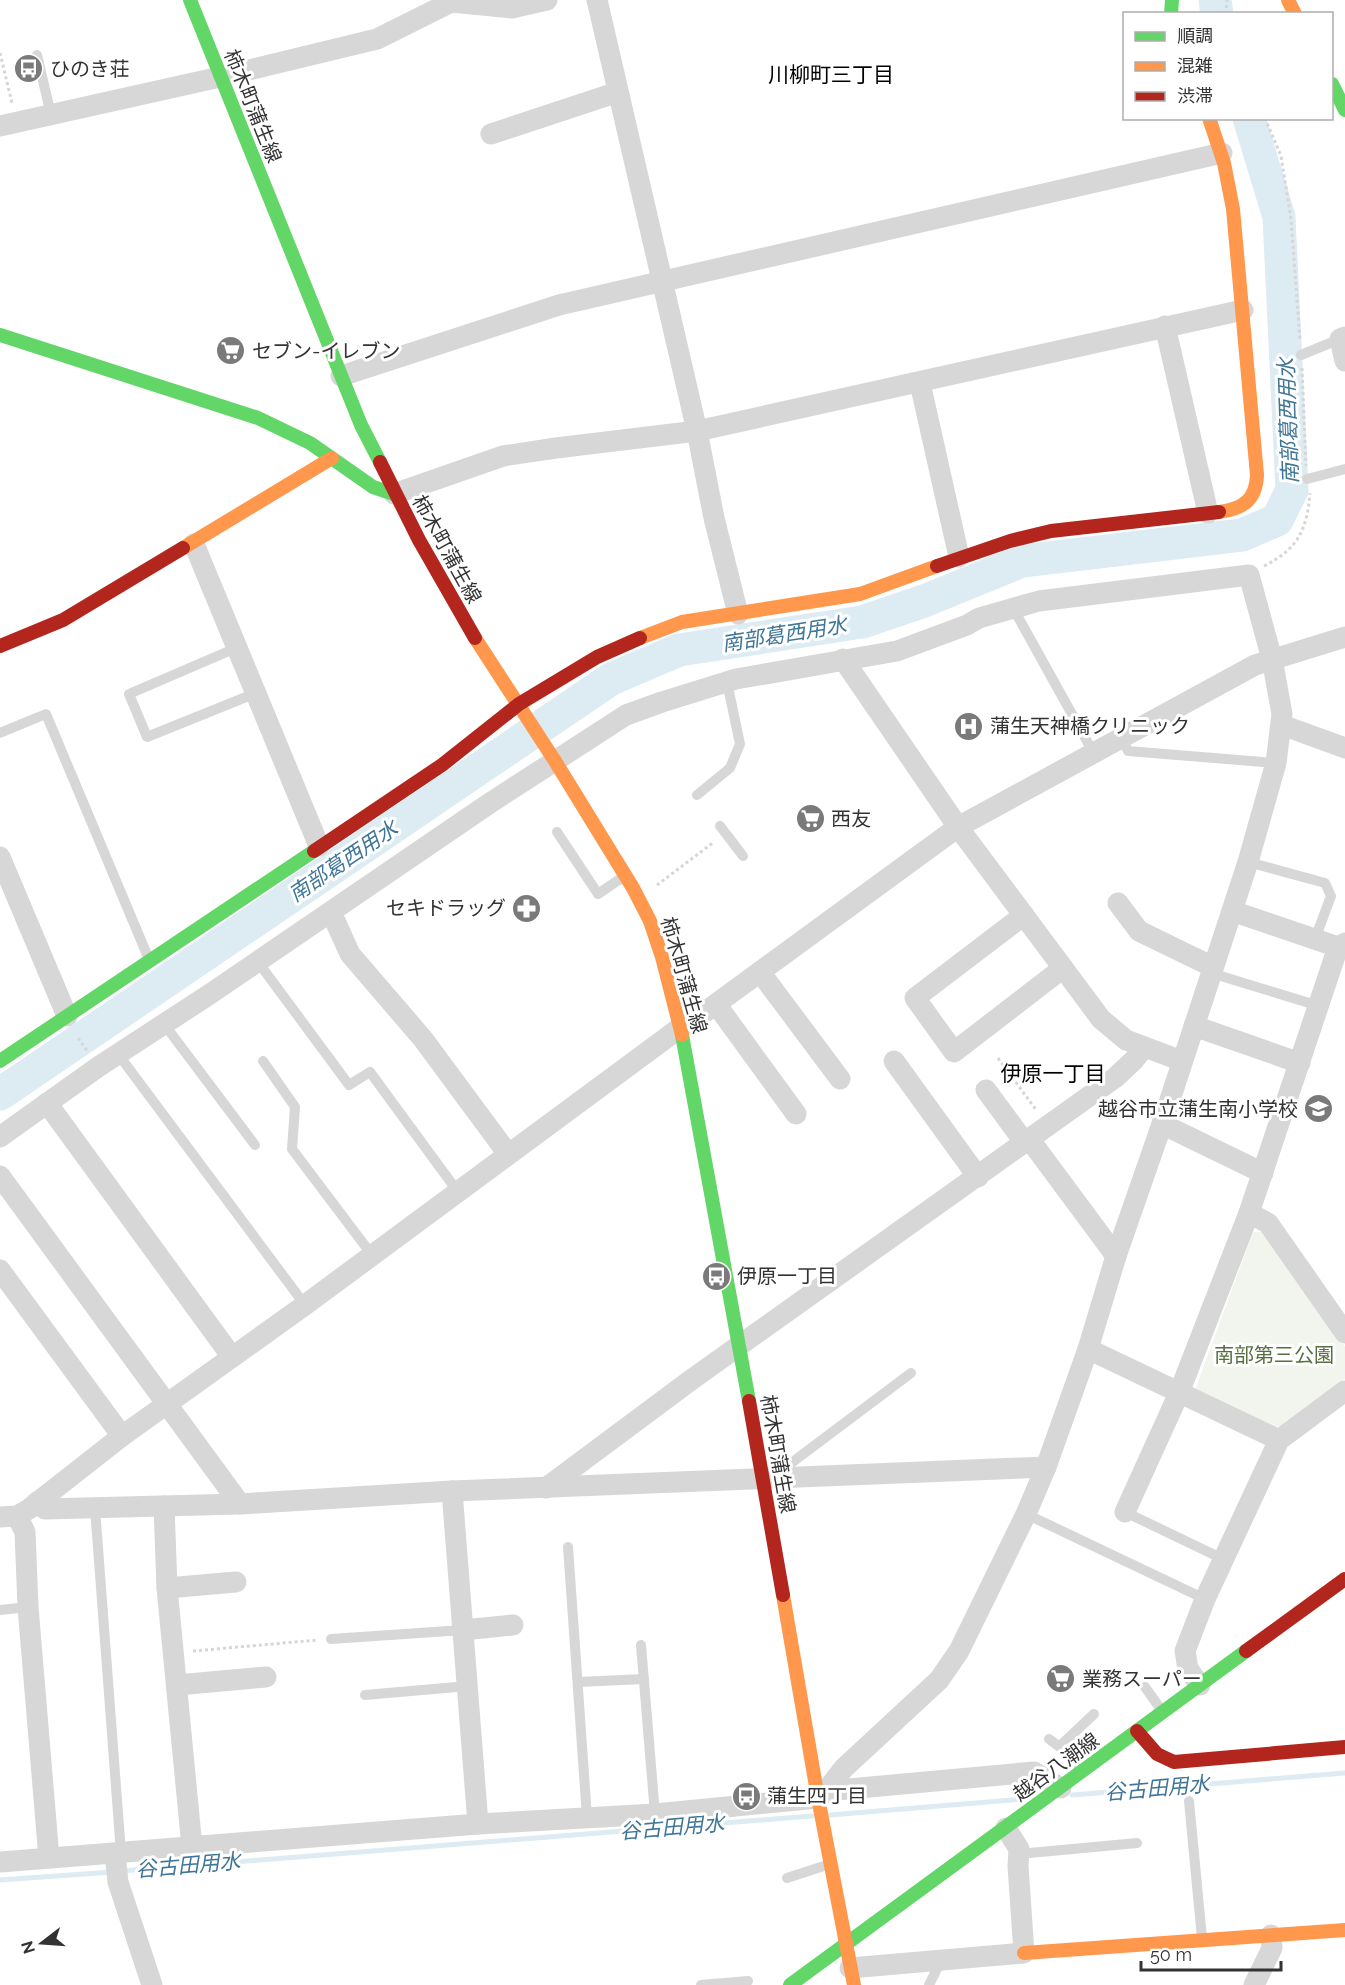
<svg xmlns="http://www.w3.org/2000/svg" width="1345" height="1985" font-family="Raleway,'Noto Sans JP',sans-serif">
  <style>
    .green { fill: #f1f5ed }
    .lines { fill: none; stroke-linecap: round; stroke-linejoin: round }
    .stream { stroke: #ddebf3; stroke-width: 5 }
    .river { stroke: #ddebf3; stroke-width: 33 }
    .path { stroke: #d6d6d6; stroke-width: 3; stroke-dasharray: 3 3; stroke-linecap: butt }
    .lane { stroke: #d7d7d7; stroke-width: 10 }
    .street { stroke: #d7d7d7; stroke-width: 21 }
    .fast { stroke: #63d668; stroke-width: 14 }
    .slow { stroke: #ff974d; stroke-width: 14 }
    .jam { stroke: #b3261e; stroke-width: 14 }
    .labels { text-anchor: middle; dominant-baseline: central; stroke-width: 6; stroke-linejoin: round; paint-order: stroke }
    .poi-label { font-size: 20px; fill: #333; stroke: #fff; text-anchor: start }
    .street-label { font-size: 20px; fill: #333; stroke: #fff }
    .park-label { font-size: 20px; fill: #56703f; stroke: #fff }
    .neighbourhood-label { font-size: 21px; fill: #000; stroke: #fff }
    .water-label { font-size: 21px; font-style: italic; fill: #3f7597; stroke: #fff }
  </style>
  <rect width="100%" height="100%" fill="#fff"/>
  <!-- green -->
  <path class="green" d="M1253,1232H1263L1345,1347V1379L1281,1426L1274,1427L1195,1390Z"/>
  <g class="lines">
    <!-- stream -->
    <g class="stream">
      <path d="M1072,1795L1345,1773"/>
      <path d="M830,1815L1024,1799"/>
      <path d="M121,1871L812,1816"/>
      <path d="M0,1880L112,1872"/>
    </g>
    <!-- river -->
    <g class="river">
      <path d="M1215,0L1217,14"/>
      <path d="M0,1094L611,679L679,650L862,622L924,601L1022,561L1242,535L1277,520L1292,490L1279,217L1249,118"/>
    </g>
    <!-- path -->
    <g class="path">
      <path d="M1226,14L1227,0"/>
      <path d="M0,53L12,103"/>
      <path d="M1265,118L1281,156L1291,219L1300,340"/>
      <path d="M1302,368L1306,466"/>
      <path d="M1264,566C1298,549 1307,530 1310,493"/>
      <path d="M657,885L714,842"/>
      <path d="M78,1038L88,1052"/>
      <path d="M998,1058L1037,1111"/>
      <path d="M193,1651L318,1640"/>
    </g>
    <!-- lane -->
    <g class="lane">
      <path d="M37,55L51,115"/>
      <path d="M1301,355L1340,339"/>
      <path d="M1307,479L1345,469"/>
      <path d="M1013,608L1093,752"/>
      <path d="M236,648L129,694L147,737L256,693"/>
      <path d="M0,733L46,714L148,957"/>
      <path d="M1121,737L1128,751L1276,763"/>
      <path d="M697,795L730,768L740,744L727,682"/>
      <path d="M720,826L743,856"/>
      <path d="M557,832L598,894L623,877"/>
      <path d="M1248,862L1325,883L1331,896L1315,939"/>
      <path d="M258,962L349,1085L370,1072L458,1192"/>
      <path d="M1211,973L1319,1006"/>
      <path d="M164,1024L255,1145"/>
      <path d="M118,1054L305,1305"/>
      <path d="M263,1061L295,1107L292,1149L372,1255"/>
      <path d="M774,1476L911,1373"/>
      <path d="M95,1508L121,1853"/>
      <path d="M1125,1512L1223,1559"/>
      <path d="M1026,1514L1205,1599"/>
      <path d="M568,1547L587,1817"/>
      <path d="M0,1610L28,1607"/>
      <path d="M331,1639L463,1630"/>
      <path d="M641,1645L655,1814"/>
      <path d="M578,1682L644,1679"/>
      <path d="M1145,1687L1162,1711"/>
      <path d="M365,1695L468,1686"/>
      <path d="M1049,1739L1065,1751L1079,1770"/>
      <path d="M1060,1746L1094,1714"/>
      <path d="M1189,1801L1202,1938"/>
      <path d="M1019,1854L1137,1843"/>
      <path d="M787,1878L827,1865"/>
      <path d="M701,1985L748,1981"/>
      <path d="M929,1985L941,1961"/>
    </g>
    <!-- street -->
    <g class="street">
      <path d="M597,0L697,431L714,518L738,614"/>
      <path d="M0,126L220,77L377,39L451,2L512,8L547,0"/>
      <path d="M491,134L618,92"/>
      <path d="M1165,326L1208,513"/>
      <path d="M1345,337L1340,339L1345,361"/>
      <path d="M341,376L559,305L1222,153"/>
      <path d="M920,383L959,557"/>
      <path d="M394,494L503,456L556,448L697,431L1243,310"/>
      <path d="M194,544L319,846"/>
      <path d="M843,659L958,827L1101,1019L1126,1040L1182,1061"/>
      <path d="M1282,725L1345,748"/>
      <path d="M0,857L67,1016"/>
      <path d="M1118,903L1139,931L1213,967"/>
      <path d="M1232,911L1338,947"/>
      <path d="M331,912L350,954L423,1039L508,1154"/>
      <path d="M1024,915L915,998L954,1052L1063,968"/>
      <path d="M760,972L840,1079"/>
      <path d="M716,1004L796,1114"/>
      <path d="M1194,1026L1300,1063"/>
      <path d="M894,1061L978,1177"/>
      <path d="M986,1090L1025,1143"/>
      <path d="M47,1103L232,1357"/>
      <path d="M1162,1124L1263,1173"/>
      <path d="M0,1137L98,1067L210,994L490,803L626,715L662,702L736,679L897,651L967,625L979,618L1039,601L1249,575L1272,659L1282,714L1276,763L1248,862L1162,1124L1116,1256L1088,1349L1046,1467L1026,1514L959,1651L939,1680L844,1768L826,1791L818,1798L655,1814L478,1824L0,1862"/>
      <path d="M1030,1140L1116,1256"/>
      <path d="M0,1176L240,1504"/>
      <path d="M1249,1213L1268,1223L1345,1333"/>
      <path d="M0,1270L122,1436"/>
      <path d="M1088,1349L1279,1440"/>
      <path d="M546,1488L691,1380L1116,1077L1134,1060L1144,1047"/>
      <path d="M452,1491L478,1824"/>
      <path d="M37,1502L45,1509L240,1504L452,1491L1046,1467"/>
      <path d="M164,1506L167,1588L192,1847"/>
      <path d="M1125,1512L1179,1393L1249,1213L1338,947L1345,943"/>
      <path d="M17,1516L25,1532L28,1607L49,1858"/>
      <path d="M0,1517L17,1516L29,1509L122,1436L305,1305L681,1027L690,1023L958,827L1255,665L1345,637"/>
      <path d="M167,1588L236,1582"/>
      <path d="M463,1630L513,1625"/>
      <path d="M177,1685L266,1677"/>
      <path d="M1200,1685L1188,1669L1185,1651L1205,1599L1279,1440L1345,1391"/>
      <path d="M826,1791L1034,1772L1061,1788"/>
      <path d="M115,1854L118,1882L152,1985"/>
      <path d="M850,1968L1024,1953L1018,1866L1019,1849L1006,1828"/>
      <path d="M1254,1985L1272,1948L1271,1935"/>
    </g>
    <!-- fast -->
    <g class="fast">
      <path d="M190,0L361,425L380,462"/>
      <path d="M1171,14L1172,0"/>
      <path d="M1332,84L1345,110"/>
      <path d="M0,335L258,418L310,443L373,487L394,494"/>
      <path d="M682,1035L749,1401"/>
      <path d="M0,1061L314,851"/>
      <path d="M790,1985L1246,1651"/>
    </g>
    <!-- slow -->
    <g class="slow">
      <path d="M1288,0L1295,14"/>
      <path d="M1209,118L1224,163L1233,209L1257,475C1256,501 1242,509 1219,512"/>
      <path d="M183,548L332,458"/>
      <path d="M475,638L555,761L633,888L650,921L662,957L682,1035"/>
      <path d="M640,638L682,622L860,594L937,566"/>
      <path d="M783,1595L818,1798L854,1985"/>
      <path d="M1024,1953L1345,1930"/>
    </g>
    <!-- jam -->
    <g class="jam">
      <path d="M380,462L419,540L475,638"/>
      <path d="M937,566L1010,541L1051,531L1219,512"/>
      <path d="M0,646L63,620L183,548"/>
      <path d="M314,851L442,765L519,704L597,657L640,638"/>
      <path d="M749,1401L783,1595"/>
      <path d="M1246,1651L1345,1579"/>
      <path d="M1137,1731L1157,1754L1174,1762L1345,1747"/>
    </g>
  </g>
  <!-- icons -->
  <defs>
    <symbol id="bus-disc" viewBox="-11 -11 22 22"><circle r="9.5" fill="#7a7a7a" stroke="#fff"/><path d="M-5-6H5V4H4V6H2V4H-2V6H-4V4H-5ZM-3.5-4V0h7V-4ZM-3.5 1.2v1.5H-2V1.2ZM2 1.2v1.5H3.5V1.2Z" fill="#fff"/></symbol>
    <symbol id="supermarket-disc" viewBox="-11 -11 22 22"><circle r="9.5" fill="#7a7a7a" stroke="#fff"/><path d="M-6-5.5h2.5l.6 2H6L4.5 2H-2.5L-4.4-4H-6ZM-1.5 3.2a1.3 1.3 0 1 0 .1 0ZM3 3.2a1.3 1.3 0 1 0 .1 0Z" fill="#fff"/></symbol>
    <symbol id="hospital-disc" viewBox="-11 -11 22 22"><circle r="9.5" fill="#7a7a7a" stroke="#fff"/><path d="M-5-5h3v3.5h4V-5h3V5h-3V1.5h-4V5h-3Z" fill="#fff"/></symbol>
    <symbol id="pharmacy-disc" viewBox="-11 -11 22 22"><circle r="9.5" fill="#7a7a7a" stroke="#fff"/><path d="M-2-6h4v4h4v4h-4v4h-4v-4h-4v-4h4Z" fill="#fff"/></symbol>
    <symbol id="school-disc" viewBox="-11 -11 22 22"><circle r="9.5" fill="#7a7a7a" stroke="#fff"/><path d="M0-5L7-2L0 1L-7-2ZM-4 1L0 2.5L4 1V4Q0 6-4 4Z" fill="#fff"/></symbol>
  </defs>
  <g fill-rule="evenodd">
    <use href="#bus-disc" x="12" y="52" width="33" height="33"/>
    <use href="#supermarket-disc" x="214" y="334" width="33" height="33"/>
    <use href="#hospital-disc" x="952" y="710" width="33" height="33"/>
    <use href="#supermarket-disc" x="794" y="802" width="33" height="33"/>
    <use href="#pharmacy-disc" x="510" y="892" width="33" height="33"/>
    <use href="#school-disc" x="1302" y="1092" width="33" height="33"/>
    <use href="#bus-disc" x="700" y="1260" width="33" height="33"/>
    <use href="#supermarket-disc" x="1044" y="1662" width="33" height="33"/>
    <use href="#bus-disc" x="730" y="1780" width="33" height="33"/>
  </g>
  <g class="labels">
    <!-- poi labels -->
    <g class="poi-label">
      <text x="50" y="69">ひのき荘</text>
      <text x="252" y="351">セブン-イレブン</text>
      <text x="990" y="726">蒲生天神橋クリニック</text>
      <text x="831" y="819">西友</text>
      <text x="506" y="908" text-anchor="end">セキドラッグ</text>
      <text x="1298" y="1109" text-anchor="end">越谷市立蒲生南小学校</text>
      <text x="737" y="1276">伊原一丁目</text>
      <text x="1082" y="1679">業務スーパー</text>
      <text x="767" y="1796">蒲生四丁目</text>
    </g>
    <!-- street labels -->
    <g class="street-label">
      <text transform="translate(253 106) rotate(68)">柿木町蒲生線</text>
      <text transform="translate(447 549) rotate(61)">柿木町蒲生線</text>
      <text transform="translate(684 975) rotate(74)">柿木町蒲生線</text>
      <text transform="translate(778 1454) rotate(80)">柿木町蒲生線</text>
      <text transform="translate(1056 1767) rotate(-36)">越谷八潮線</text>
    </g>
    <!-- park labels -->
    <g class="park-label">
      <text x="1274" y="1355">南部第三公園</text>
    </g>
    <!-- neighbourhood labels -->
    <g class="neighbourhood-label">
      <text x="831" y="74">川柳町三丁目</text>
      <text x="1053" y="1073">伊原一丁目</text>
    </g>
    <!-- water labels -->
    <g class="water-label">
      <text transform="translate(1288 421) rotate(-92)">南部葛西用水</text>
      <text transform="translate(784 634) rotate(-9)">南部葛西用水</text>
      <text transform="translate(343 861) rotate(-34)">南部葛西用水</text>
      <text transform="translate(1157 1788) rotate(-5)">谷古田用水</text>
      <text transform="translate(672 1827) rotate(-5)">谷古田用水</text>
      <text transform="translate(188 1865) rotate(-5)">谷古田用水</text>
    </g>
  </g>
  <!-- legend -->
  <rect x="1123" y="12" width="210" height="108" fill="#ffffff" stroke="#adadad" stroke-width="1.5"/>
  <rect x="1135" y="32" width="30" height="9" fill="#63d668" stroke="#adadad" stroke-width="1.5"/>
  <text x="1177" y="42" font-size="18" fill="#333333">順調</text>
  <rect x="1135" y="62" width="30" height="9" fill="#ff974d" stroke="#adadad" stroke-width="1.5"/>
  <text x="1177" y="72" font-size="18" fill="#333333">混雑</text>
  <rect x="1135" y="92" width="30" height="9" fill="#b3261e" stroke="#adadad" stroke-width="1.5"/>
  <text x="1177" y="102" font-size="18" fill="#333333">渋滞</text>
  <!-- north arrow -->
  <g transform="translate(42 1943) rotate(253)" stroke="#ffffff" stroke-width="4.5" paint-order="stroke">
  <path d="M0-4.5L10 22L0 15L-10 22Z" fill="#333333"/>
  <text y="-9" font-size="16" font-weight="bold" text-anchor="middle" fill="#333333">N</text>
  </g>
  <!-- scale -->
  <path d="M1141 1961v9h140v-9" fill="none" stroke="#333333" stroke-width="3"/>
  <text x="1150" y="1961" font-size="18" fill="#333333" stroke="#ffffff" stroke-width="4.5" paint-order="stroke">50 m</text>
</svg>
